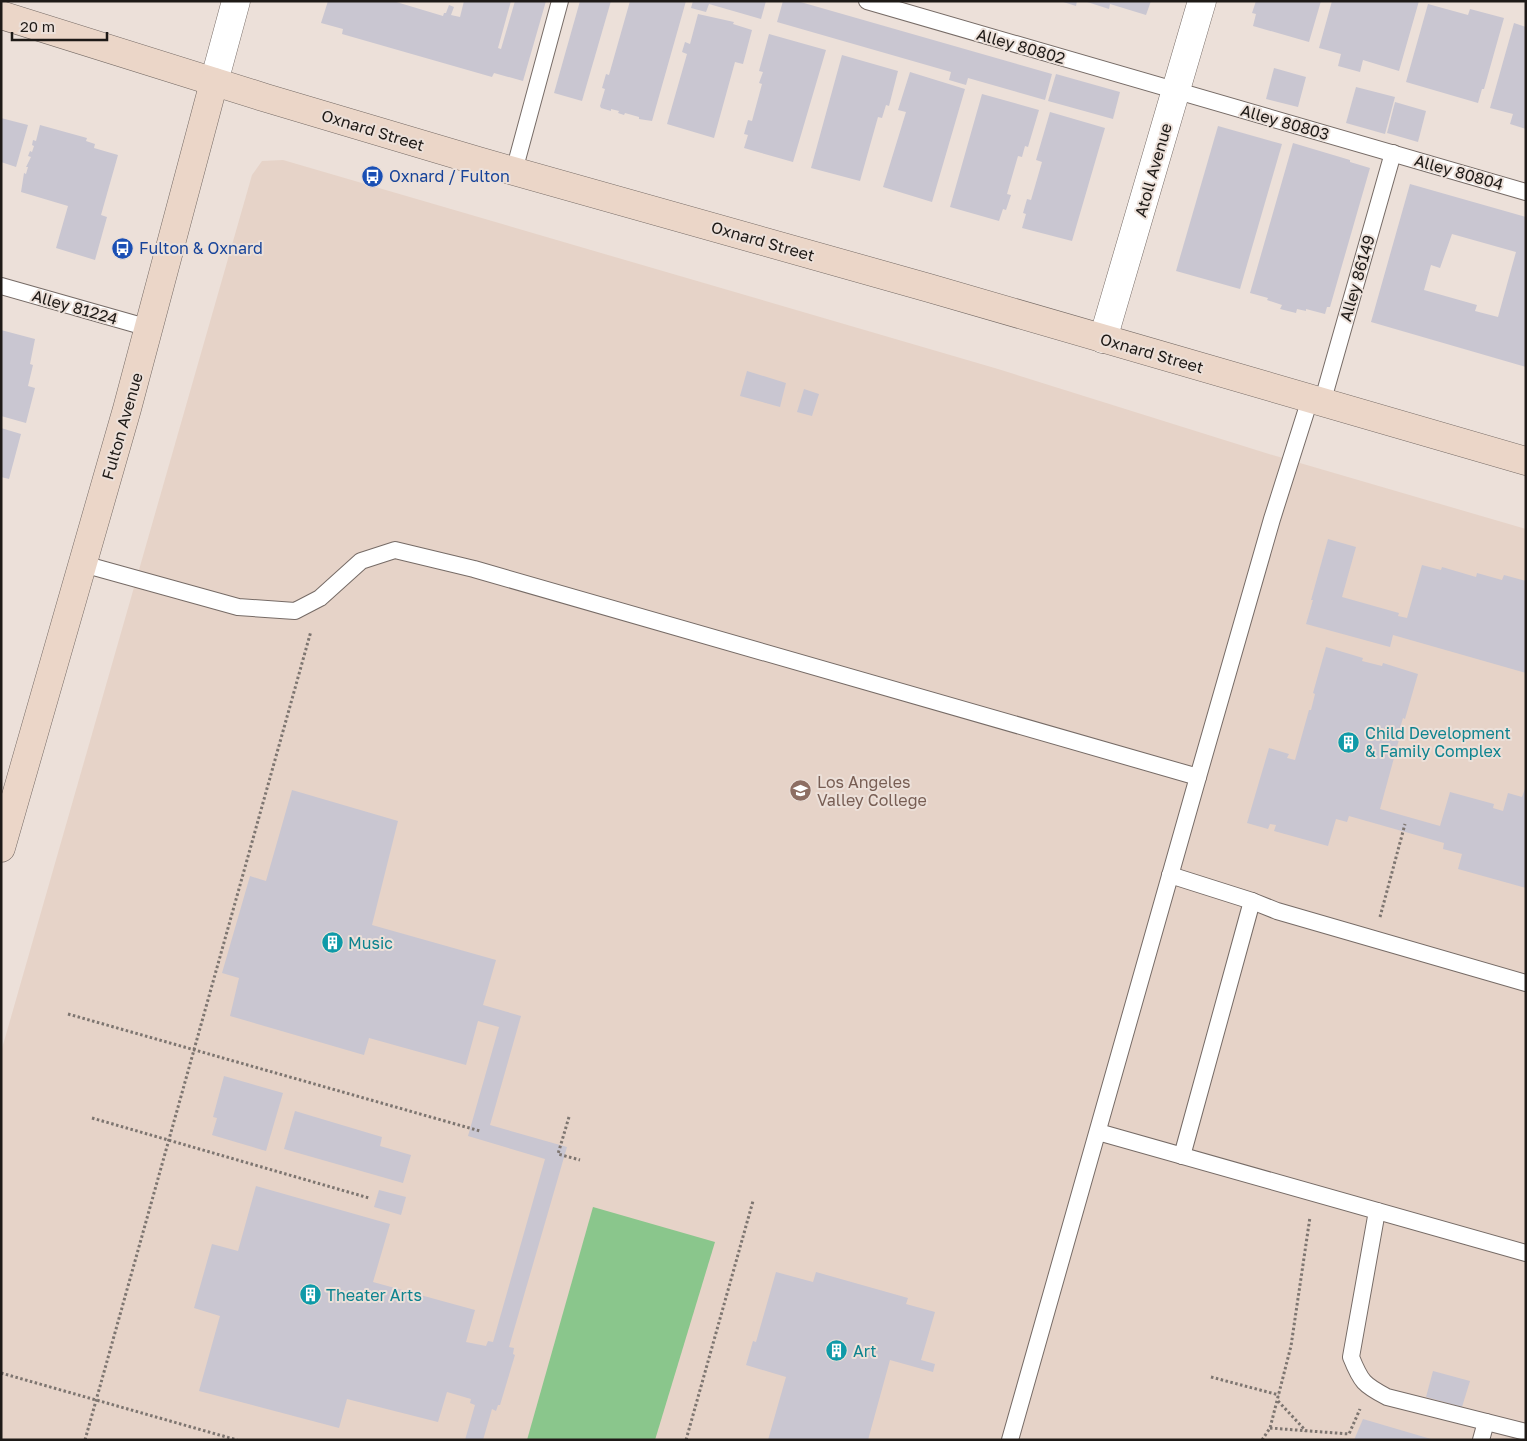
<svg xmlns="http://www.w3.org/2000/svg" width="1527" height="1441" font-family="'Golos Text',sans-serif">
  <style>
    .built { fill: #e6d3c8 }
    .green { fill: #8ac68c }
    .building { fill: #c9c6d1; fill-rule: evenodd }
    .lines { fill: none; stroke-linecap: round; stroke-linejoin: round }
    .service-casing { stroke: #766b66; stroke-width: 18 }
    .minor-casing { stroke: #766b66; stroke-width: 29 }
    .tertiary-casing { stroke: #766b66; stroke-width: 29 }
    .secondary-casing { stroke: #766b66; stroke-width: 29 }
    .path { stroke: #7d7570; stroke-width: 3; stroke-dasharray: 2.5 2.5; stroke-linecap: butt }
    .service { stroke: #fff; stroke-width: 16 }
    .minor { stroke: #fff; stroke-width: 28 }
    .tertiary { stroke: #fff; stroke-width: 28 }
    .secondary { stroke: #ebd6c8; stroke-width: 28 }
    .labels { text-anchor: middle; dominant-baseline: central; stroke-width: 4; stroke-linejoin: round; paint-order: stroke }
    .street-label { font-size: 16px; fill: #1e1a17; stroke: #ece0d9 }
    .transit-label { font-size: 16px; fill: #164399; stroke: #ece0d9; text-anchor: start }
    .culture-label { font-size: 16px; fill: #0d838f; stroke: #ece0d9; text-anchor: start }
    .education-label { font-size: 16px; fill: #785e54; stroke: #ece0d9; text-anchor: start }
  </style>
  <rect width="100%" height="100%" fill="#ece0d9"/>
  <!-- built -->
  <path class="built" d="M283,160L998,369L1269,454L1526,529V1440H1V1052L252,175L262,161Z"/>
  <!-- green -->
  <path class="green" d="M593,1207L715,1242L655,1440H527Z"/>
  <!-- building -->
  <g class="building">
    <path d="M328,1H393L443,16L444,13H446L449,5L454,7L451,15L460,17L464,1H511L498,48L501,49L515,1H546L523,81L494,73L492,77L342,34L343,29L321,23Z"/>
    <path d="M580,1H611L582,101L554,93Z"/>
    <path d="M630,1H686L652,121L639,119V117L625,113L624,115L618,113L619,111L611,109V111L601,108L600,106L605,89L602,88L606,74L609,75Z"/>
    <path d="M693,1H766L761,19L709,4L706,12L691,8Z"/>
    <path d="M783,1H797L1052,74L1045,100L968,78L966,85L949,80L951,72L777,22Z"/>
    <path d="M1060,1H1077L1076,6Z"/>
    <path d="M1084,1H1151L1146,15L1110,4L1109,9Z"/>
    <path d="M1256,1H1321L1309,42L1253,26L1256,14L1252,13Z"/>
    <path d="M1332,1H1419L1399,71L1363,60L1360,72L1338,66L1341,54L1319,48Z"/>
    <path d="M1428,4L1468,15L1470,9L1504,18L1484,89H1482L1478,103L1406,82Z"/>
    <path d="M698,14L734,22L733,24L752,30L743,64L735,62L714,138L667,124L687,54L682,52L685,42L690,44Z"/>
    <path d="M1514,23L1526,27V129L1510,124L1513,114L1490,108Z"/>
    <path d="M769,34L826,50L793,162L744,148L748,135L744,134L748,120L752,121L762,84L759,83L763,72L759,71Z"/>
    <path d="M842,55L898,71L889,106L886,105L882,118L878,117L860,181L811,168Z"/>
    <path d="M1274,68L1306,77L1298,107L1266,99Z"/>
    <path d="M910,72L965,89L932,202L883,187L906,112L898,110Z"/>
    <path d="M1056,74L1120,92L1113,119L1048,101Z"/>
    <path d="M1356,87L1395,97L1385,134L1346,123Z"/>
    <path d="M982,94L1039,110L1028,147L1025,146L1022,157L1018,156L1007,194L1011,195L1006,210L1003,209L999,221L950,207Z"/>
    <path d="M1395,102L1426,111L1418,142L1387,133Z"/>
    <path d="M1050,112L1105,128L1072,241L1022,228L1026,214L1023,213L1027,199L1031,200L1042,162L1036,160Z"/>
    <path d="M1,118L28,125L16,167L1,162Z"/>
    <path d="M40,125L87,138L86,141L95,144L94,148L118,155L101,215L107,217L95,260L56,248L68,206L21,192L24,173L26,174L28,167H26L31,157L28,156L30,151L32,152L34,146L32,145L33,140L36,141Z"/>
    <path d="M1218,126L1282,144L1240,289L1176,271Z"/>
    <path d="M1293,143L1350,160V162L1370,168L1330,307H1327L1325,314L1306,309V311L1297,309L1296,313L1280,309L1282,305L1267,300L1268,298L1250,293Z"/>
    <path d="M1410,184L1526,217V367L1371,322ZM1452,234L1516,252L1498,317L1475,311L1477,305L1424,290L1431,265L1440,268Z"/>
    <path d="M1,330L35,339L30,364L33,365L28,386L35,388L26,423L1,416Z"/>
    <path d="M747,371L786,383L780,407L740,396Z"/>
    <path d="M804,389L819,394L812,416L797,412Z"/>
    <path d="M1,428L21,434L9,479L1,477Z"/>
    <path d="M1328,539L1356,547L1342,597L1399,613L1398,616L1407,618L1422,565L1441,570L1442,567L1476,577L1477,573L1502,580L1504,575L1526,581V673L1393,635L1390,647L1306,624L1313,600H1311Z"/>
    <path d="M1326,647L1363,658L1362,661L1382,666L1383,663L1418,674L1405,719L1403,718L1398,735L1400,736L1380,809L1440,826L1450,792L1494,804L1493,808L1503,811L1508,793L1522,797L1526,786V888L1458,869L1462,854L1443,849L1444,843L1349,816L1347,822L1336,819L1328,846L1274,831L1276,825L1270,824L1268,829L1247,823L1269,748L1289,754L1287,758L1295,760L1309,710H1311L1315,694L1313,693Z"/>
    <path d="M292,790L398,821L372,925L496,960L483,1005L521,1016L490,1125L567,1147L509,1347L514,1348L513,1354L515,1355L500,1405H498L496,1411L492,1409L483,1440H465L475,1405L470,1403L471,1399L447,1392L438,1422L347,1399L339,1428L199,1391L220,1316L194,1308L212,1244L238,1251L256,1186L390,1224L373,1282L475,1310L466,1342L486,1346L488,1341L493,1342L545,1159L468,1136L499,1027L478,1021L466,1065L369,1038L364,1055L230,1016L239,978L222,973L250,876L266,881Z"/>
    <path d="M224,1076L283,1093L266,1151L212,1135L217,1118L213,1117Z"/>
    <path d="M295,1111L382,1137L380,1146L411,1155L403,1183L284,1149Z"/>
    <path d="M379,1190L406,1197L401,1215L374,1207Z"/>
    <path d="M776,1272L813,1282L816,1272L908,1298L906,1304L935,1312L921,1360L935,1364L933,1372L890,1360L868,1440H768L786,1377L746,1365L753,1341L756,1342Z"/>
    <path d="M1433,1371L1470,1381L1462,1407L1426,1397Z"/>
    <path d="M1363,1419L1431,1439V1440H1354Z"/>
  </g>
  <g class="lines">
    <defs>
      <g id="service">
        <path d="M867,1L1526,192"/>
        <path d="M514,171L560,1"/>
        <path d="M1,286L149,328"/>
        <path d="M1322,403L1393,153"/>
        <path d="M83,564L238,607L295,611L320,598L361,561L395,550L474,569L1198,777"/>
        <path d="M1170,875L1252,901L1277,911L1526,983"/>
        <path d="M1098,1132L1526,1253"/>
        <path d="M1182,1156L1252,901"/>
        <path d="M1377,1211L1351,1357C1361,1382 1364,1385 1387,1397L1526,1432"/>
        <path d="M1010,1440L1198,777L1272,519L1310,399"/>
        <path d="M1481,1440L1486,1422"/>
      </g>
      <path id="minor" d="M1103,339L1202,1"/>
      <path id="tertiary" d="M214,82L236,1"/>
      <g id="secondary">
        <path d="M1,15L266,98L478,161L929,288L1526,461"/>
        <path d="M1,848L127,409L214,82"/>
      </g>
    </defs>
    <!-- service casing -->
    <use href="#service" class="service-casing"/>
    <!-- minor casing -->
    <use href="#minor" class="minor-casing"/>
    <!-- tertiary casing -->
    <use href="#tertiary" class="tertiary-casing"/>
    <!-- secondary casing -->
    <use href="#secondary" class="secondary-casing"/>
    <!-- path -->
    <g class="path">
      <path d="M1380,917L1405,824"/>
      <path d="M68,1014L480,1131"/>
      <path d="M569,1117L558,1154L580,1160"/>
      <path d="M92,1118L369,1198"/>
      <path d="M1,1373L237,1440"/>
      <path d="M1211,1377L1279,1395"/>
      <path d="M1278,1401L1306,1431"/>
      <path d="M1270,1428L1349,1434L1360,1409"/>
      <path d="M85,1440L311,631"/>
      <path d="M686,1440L753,1201"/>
      <path d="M1262,1440L1270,1428L1291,1346L1310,1217"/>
    </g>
    <!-- service -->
    <use href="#service" class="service"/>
    <!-- minor -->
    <use href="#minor" class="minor"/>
    <!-- tertiary -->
    <use href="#tertiary" class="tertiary"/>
    <!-- secondary -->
    <use href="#secondary" class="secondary"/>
  </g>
  <!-- icons -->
  <defs>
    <symbol id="bus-disc" viewBox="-11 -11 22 22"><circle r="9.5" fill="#1a4fb4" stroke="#ece0d9"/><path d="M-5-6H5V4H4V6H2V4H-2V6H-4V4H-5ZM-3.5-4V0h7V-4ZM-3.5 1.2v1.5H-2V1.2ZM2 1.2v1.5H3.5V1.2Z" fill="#fff"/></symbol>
    <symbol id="building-disc" viewBox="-11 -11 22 22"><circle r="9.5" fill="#0f9aa8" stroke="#ece0d9"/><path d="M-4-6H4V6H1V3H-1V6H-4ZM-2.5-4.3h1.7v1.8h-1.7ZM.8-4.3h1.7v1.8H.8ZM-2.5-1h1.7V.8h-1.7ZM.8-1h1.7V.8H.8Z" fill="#fff"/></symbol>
    <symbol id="university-disc" viewBox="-11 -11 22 22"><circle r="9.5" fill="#8d6e63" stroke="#ece0d9"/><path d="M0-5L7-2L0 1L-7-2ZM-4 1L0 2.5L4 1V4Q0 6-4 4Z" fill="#fff"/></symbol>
  </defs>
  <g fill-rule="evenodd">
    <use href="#bus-disc" x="360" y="164" width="25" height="25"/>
    <use href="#bus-disc" x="110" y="236" width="25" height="25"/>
    <use href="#building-disc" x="1336" y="730" width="25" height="25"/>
    <use href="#university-disc" x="788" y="778" width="25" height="25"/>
    <use href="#building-disc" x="320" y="930" width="25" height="25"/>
    <use href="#building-disc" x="298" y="1282" width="25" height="25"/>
    <use href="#building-disc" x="824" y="1338" width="25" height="25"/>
  </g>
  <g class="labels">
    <!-- street labels -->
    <g class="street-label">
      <text transform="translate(1021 46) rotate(16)">Alley 80802</text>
      <text transform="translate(1285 122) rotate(16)">Alley 80803</text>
      <text transform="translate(373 130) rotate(17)">Oxnard Street</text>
      <text transform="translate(1153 170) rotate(-74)">Atoll Avenue</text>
      <text transform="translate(1459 172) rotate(16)">Alley 80804</text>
      <text transform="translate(763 241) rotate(16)">Oxnard Street</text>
      <text transform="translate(1357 278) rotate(-74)">Alley 86149</text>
      <text transform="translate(75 307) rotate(16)">Alley 81224</text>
      <text transform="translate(1152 353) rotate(16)">Oxnard Street</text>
      <text transform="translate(122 426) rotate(-74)">Fulton Avenue</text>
    </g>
    <!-- transit labels -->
    <g class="transit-label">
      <text x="389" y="176">Oxnard / Fulton</text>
      <text x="139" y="248">Fulton &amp; Oxnard</text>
    </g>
    <!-- culture labels -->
    <g class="culture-label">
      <text x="1365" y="733">Child Development<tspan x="1365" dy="18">&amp; Family Complex</tspan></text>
      <text x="348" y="943">Music</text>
      <text x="326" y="1295">Theater Arts</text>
      <text x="853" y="1351">Art</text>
    </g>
    <!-- education labels -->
    <g class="education-label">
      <text x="817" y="782">Los Angeles<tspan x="817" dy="18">Valley College</tspan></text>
    </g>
  </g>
  <!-- border -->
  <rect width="1527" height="1441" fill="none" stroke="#1e1a17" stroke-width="5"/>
  <!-- scale -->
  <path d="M12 32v8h95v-8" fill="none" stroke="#1e1a17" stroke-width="2.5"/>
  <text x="20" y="32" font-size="15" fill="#1e1a17" stroke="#ece0d9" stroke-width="4" paint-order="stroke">20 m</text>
</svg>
